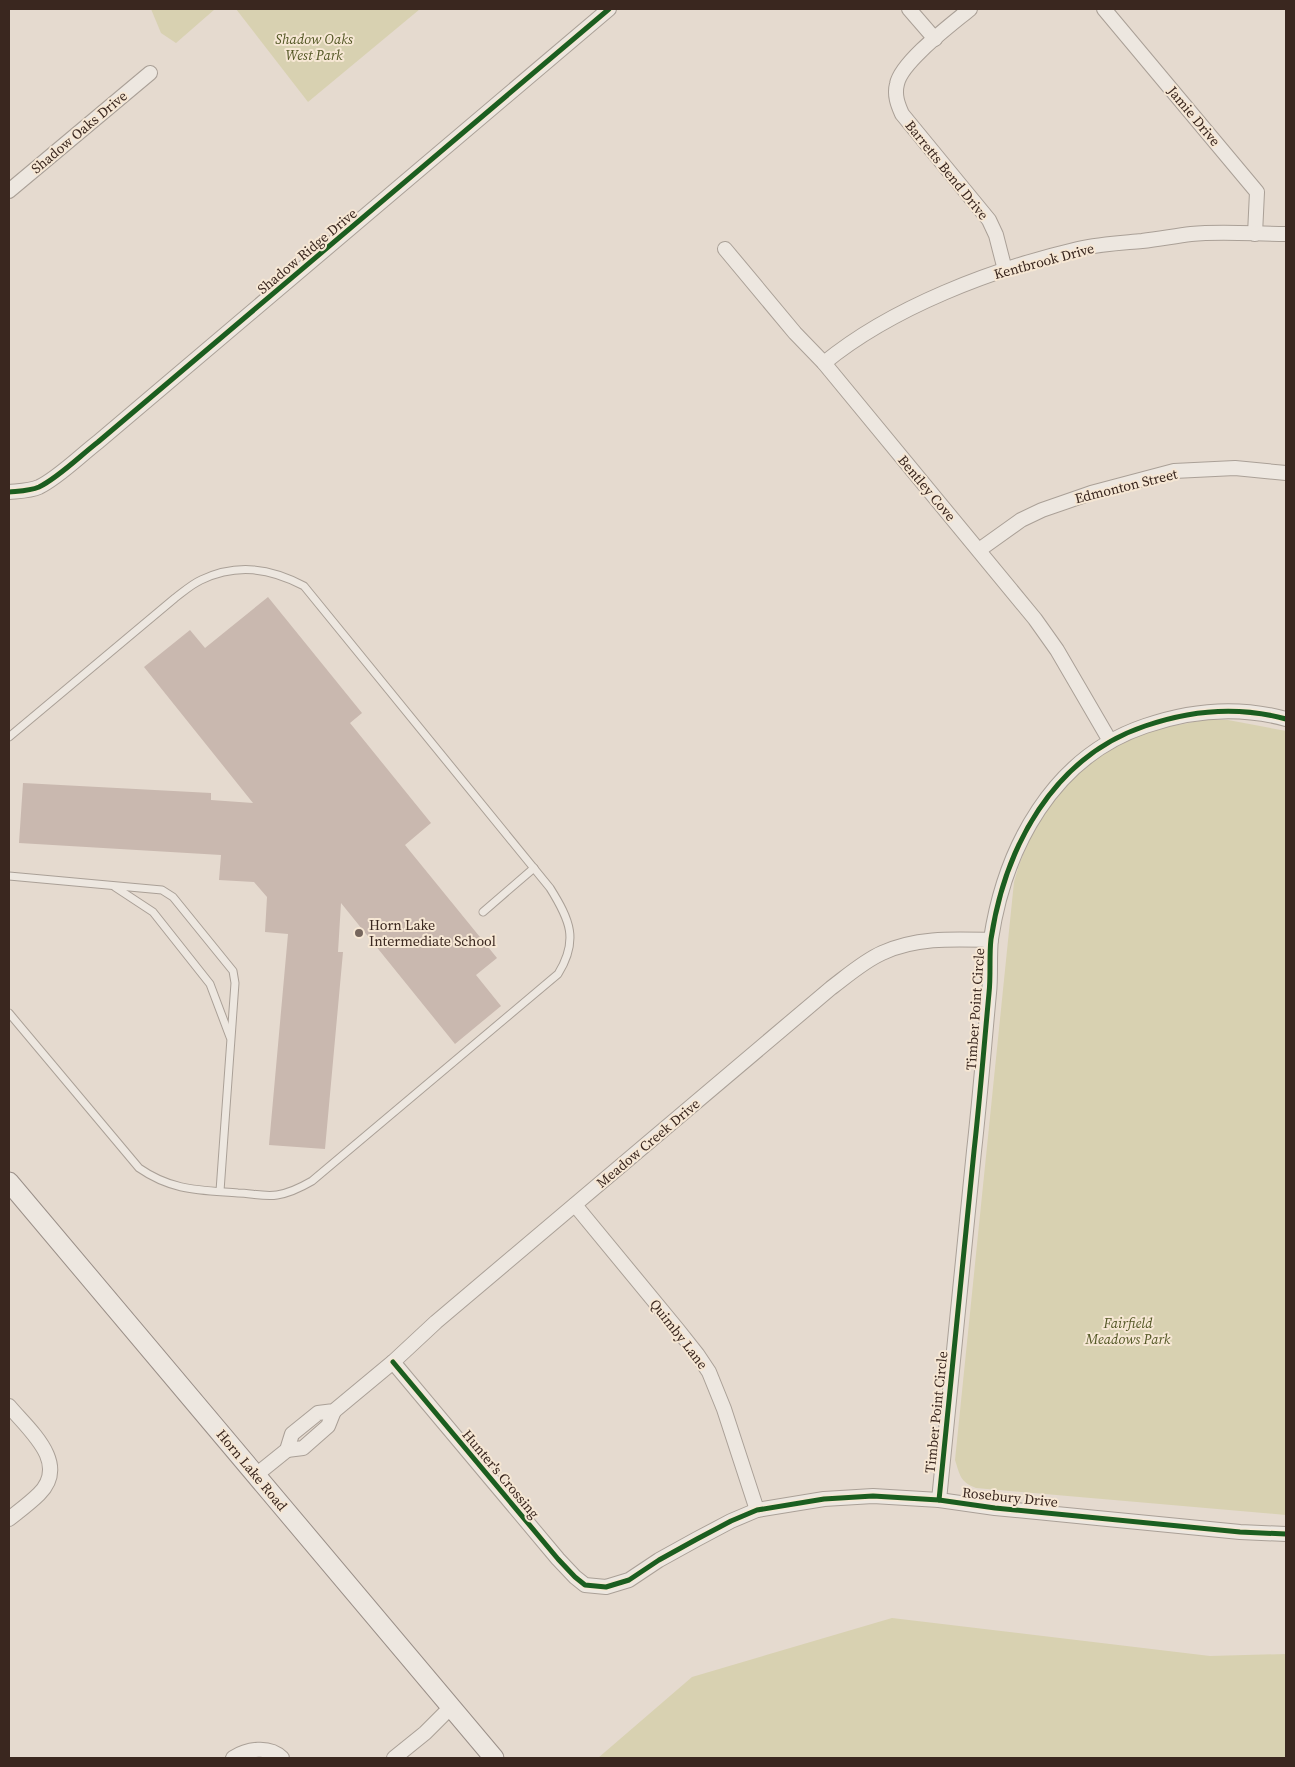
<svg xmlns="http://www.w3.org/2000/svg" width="1295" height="1767" font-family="'Source Serif 4',serif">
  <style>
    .green { fill: #d8d1b1 }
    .building { fill: #c9b8af }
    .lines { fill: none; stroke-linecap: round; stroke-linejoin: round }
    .service-casing { stroke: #aaa097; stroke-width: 9 }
    .minor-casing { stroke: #aaa097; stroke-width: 16 }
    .secondary-casing { stroke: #9a8f88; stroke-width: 21 }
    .service { stroke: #ede7e0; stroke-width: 7 }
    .minor { stroke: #ede7e0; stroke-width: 14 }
    .secondary { stroke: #ede7e0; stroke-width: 19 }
    .cycleway-casing { stroke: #f6e7d4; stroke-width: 8 }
    .cycleway { stroke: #1b5e20; stroke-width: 5 }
    .poi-dot { fill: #76665d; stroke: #f6e7d4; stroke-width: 2 }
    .labels { text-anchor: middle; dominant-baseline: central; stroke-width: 4; stroke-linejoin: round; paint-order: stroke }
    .park-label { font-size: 14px; font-style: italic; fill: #535725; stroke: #f6e7d4 }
    .street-label { font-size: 14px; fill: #3a271f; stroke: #f6e7d4 }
    .poi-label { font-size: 14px; fill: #3a271f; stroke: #f6e7d4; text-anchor: start }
  </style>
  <rect width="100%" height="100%" fill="#e5dacf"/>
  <!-- green -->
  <g class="green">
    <path d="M151,9H215L176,43L161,33Z"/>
    <path d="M236,9H420L308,102Z"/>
    <path d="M1205,720H1228L1286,731V1515L976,1488C960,1482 960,1475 955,1460L1014,882C1034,809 1085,750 1160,729C1174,725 1190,723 1205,720Z"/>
    <path d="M892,1618L1210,1656L1286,1654V1758H598L692,1677Z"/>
  </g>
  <!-- building -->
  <path class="building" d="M268,597L362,713L350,723L431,823L405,845L497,958L476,975L501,1006L455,1044L341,903L338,952H343L325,1149L269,1145L288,934L265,932L267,897L254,882L219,880L221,855L19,843L23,783L211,793V800L253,803L144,667L190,630L205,648Z"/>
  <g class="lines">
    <defs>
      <g id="service">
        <path d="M9,737L175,598C183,592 192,584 201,580C237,563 270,568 304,586L550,888C570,920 579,940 558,974L312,1181C300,1188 290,1193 277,1195C264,1197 250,1193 238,1193C200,1190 172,1191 139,1168L9,1013"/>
        <path d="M9,876L162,890L173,897L233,971L235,983L220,1191"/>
        <path d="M115,887L153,912L210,984L230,1037"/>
        <path d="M483,912L534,868"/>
      </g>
      <g id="minor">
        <path d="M909,9L935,39"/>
        <path d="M970,9C952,24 901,62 897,84C894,95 898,105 902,114L989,220L996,235L1005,270"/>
        <path d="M1104,9L1257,192L1255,234"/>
        <path d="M9,191L150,73"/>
        <path d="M725,249L795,333L824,363L1035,619L1057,650L1110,741"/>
        <path d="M824,363C892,307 993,269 1078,249C1100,244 1121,243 1142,241C1159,239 1175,236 1191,234C1222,231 1255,234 1286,234"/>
        <path d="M9,492C19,491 30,491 39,487C58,478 81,455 98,442L609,9"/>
        <path d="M979,550L1021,520L1042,510L1091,493L1174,471L1235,468L1286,473"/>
        <path d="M575,1205L678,1330L697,1354L709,1372L724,1409L757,1510"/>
        <path d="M393,1362L558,1559L575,1577L585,1585L606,1587L629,1580L659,1560L697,1539L731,1521L757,1510L824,1499L873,1496L939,1500L995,1508L1240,1532L1286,1534"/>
        <path d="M9,1406C29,1430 70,1463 39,1494C30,1503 19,1511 9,1519"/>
        <path d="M287,1450L303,1448L328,1426L334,1411"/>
        <path d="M256,1475L287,1450L292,1434L318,1413L334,1411L393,1362L436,1322L831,988C847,976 864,961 882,953C916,937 954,939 991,940"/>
        <path d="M939,1500C951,1384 962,1267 974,1151C980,1098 984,1046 989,993C991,975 989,956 991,939C1005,847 1053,757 1145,726C1191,710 1239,706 1286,719"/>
        <path d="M233,1758C247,1749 269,1745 282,1758"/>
        <path d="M394,1758L425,1733L451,1707"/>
      </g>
      <path id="secondary" d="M9,1182L494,1758"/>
    </defs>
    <!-- service casing -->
    <use href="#service" class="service-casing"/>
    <!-- minor casing -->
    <use href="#minor" class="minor-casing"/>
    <!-- secondary casing -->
    <use href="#secondary" class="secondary-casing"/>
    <!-- service -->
    <use href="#service" class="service"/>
    <!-- minor -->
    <use href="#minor" class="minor"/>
    <!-- secondary -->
    <use href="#secondary" class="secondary"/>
    <defs>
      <g id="cycleway">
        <path d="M9,492C19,491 30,491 39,487C58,478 81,455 98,442L609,9"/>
        <path d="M393,1362L558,1559L575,1577L585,1585L606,1587L629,1580L659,1560L697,1539L731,1521L757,1510L824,1499L873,1496L939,1500L995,1508L1240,1532L1286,1534"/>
        <path d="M939,1500C951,1384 962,1267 974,1151C980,1098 984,1046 989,993C991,975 989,956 991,939C1005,847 1053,757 1145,726C1191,710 1239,706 1286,719"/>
      </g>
    </defs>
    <!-- cycleway casing -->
    <use href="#cycleway" class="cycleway-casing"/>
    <!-- cycleway -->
    <use href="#cycleway" class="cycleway"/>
  </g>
  <!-- markers -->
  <circle class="poi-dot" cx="359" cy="933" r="5"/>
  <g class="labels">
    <!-- park labels -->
    <g class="park-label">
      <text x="314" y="39">Shadow Oaks<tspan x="314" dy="16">West Park</tspan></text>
      <text x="1128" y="1323">Fairfield<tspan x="1128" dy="16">Meadows Park</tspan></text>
    </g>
    <!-- street labels -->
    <g class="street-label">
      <text transform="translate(1194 116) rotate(50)">Jamie Drive</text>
      <text transform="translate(79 132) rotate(-40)">Shadow Oaks Drive</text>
      <text transform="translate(947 170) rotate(51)">Barretts Bend Drive</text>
      <text transform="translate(307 251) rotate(-40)">Shadow Ridge Drive</text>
      <text transform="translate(1044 261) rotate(-15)">Kentbrook Drive</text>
      <text transform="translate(1126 486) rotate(-14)">Edmonton Street</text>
      <text transform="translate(927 488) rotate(50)">Bentley Cove</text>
      <text transform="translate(975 1009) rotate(-86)">Timber Point Circle</text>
      <text transform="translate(648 1143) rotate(-40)">Meadow Creek Drive</text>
      <text transform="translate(679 1334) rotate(52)">Quimby Lane</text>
      <text transform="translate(936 1412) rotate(-84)">Timber Point Circle</text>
      <text transform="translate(252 1470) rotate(50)">Horn Lake Road</text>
      <text transform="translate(501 1474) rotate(50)">Hunter's Crossing</text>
      <text transform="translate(1010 1497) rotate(6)">Rosebury Drive</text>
    </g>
    <!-- poi labels -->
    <g class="poi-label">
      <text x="369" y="925">Horn Lake<tspan x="369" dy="16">Intermediate School</tspan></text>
    </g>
  </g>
  <!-- border -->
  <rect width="1295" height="1767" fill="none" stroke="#3a271f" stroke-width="20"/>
</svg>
